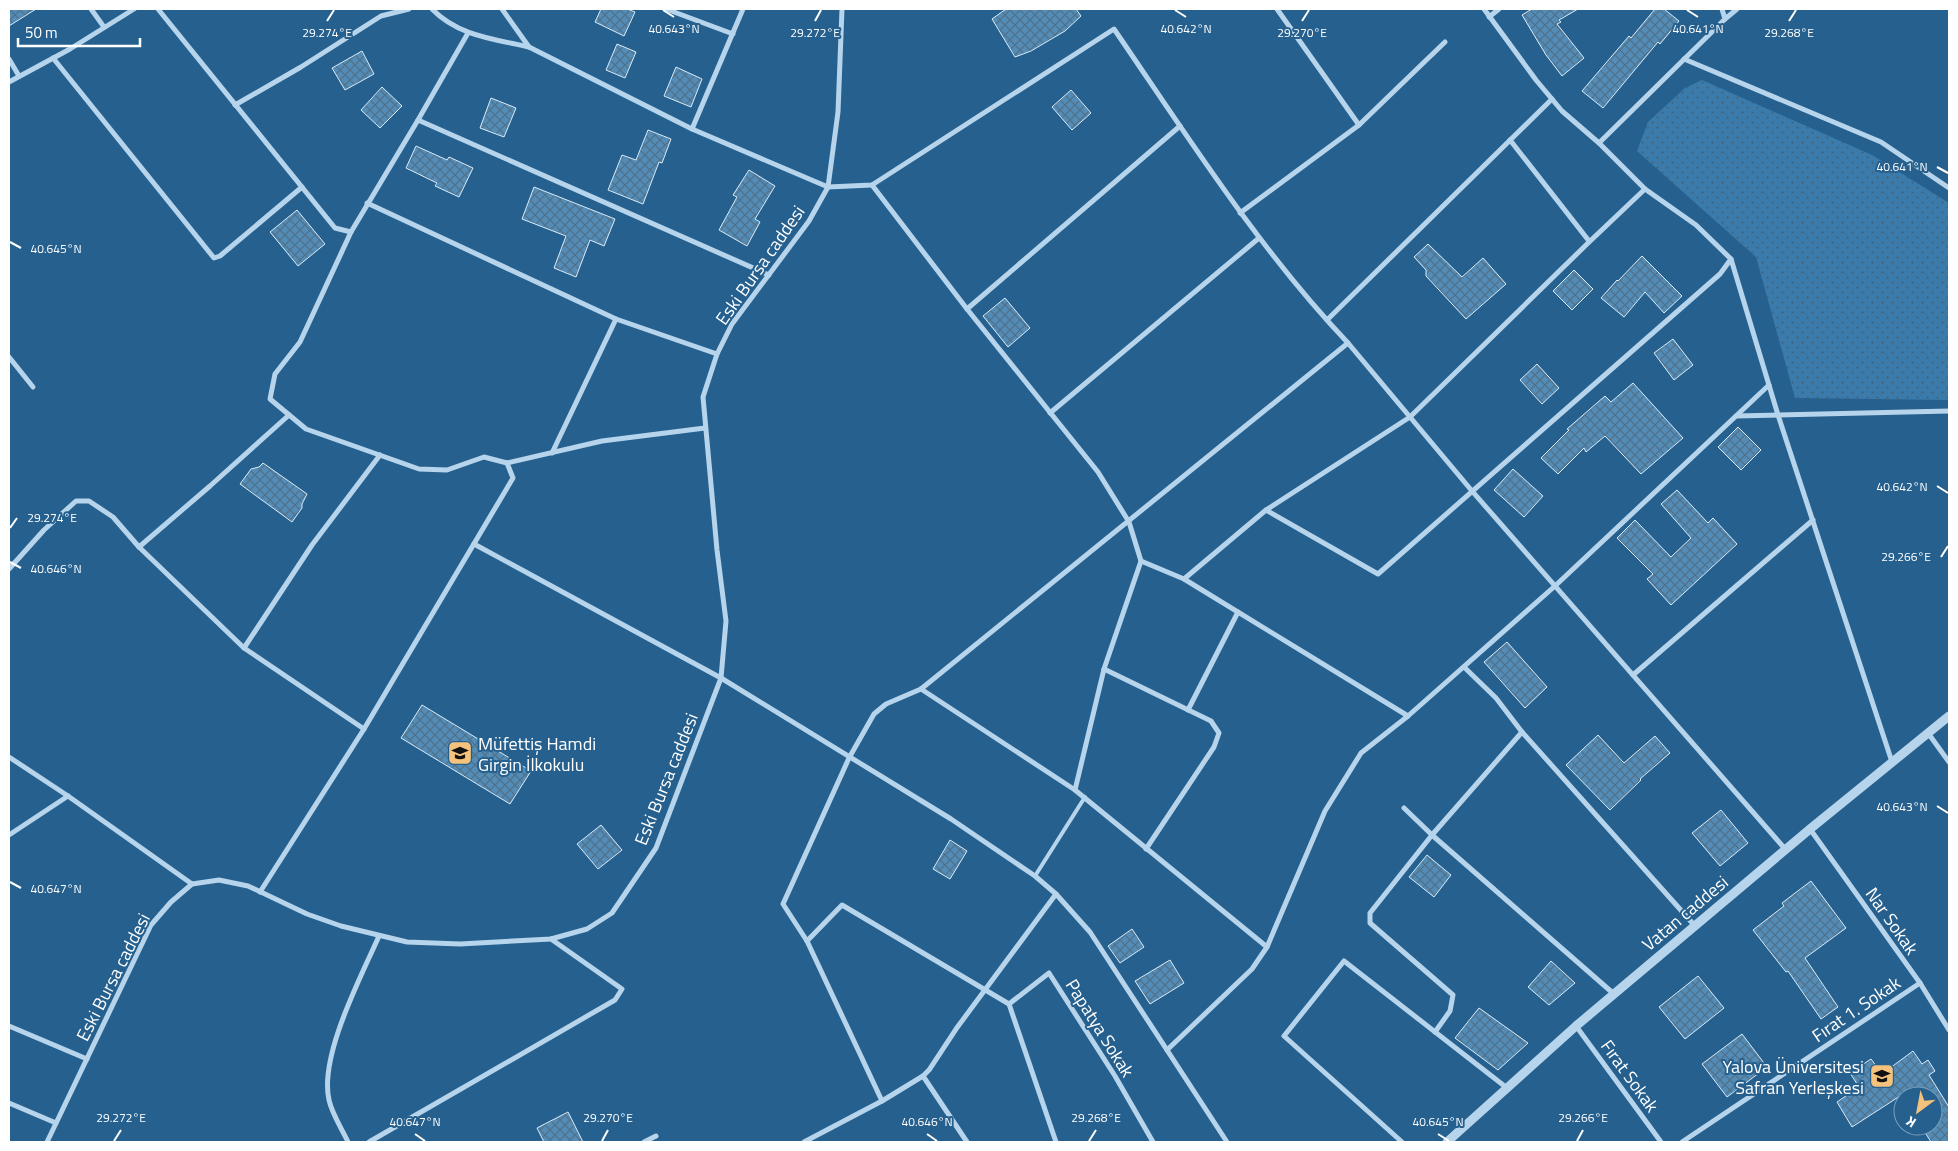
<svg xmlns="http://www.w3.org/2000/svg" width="1958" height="1151" font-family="'Titillium Web',sans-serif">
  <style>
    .grass { fill: url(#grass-dots) }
    .building { fill: url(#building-cross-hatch); stroke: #daecf8 }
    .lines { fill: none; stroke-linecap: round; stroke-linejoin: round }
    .service { stroke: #b6d4eb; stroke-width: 4 }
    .minor { stroke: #b6d4eb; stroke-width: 5 }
    .tertiary { stroke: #b6d4eb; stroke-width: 9 }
    .ticks { fill: none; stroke: #fff; stroke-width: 2 }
    .labels { text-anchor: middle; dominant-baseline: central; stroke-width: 4; stroke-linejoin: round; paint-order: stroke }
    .street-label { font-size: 18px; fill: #fff; stroke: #26608e }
    .poi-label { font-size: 18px; fill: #fff; stroke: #26608e; text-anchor: start }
    .ticks-label { font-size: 12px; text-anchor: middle; fill: #fff; stroke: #26608e; stroke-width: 4; stroke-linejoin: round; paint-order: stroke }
  </style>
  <defs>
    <pattern id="grass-dots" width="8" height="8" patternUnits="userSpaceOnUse" patternTransform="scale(1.25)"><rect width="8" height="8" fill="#3a7bab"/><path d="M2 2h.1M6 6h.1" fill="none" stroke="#43647c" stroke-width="1.8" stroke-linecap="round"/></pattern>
    <pattern id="building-cross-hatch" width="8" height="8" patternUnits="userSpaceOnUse" patternTransform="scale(1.25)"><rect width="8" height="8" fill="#528cb7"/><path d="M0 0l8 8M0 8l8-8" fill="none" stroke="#50728c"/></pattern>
  </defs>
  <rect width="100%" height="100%" fill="#26608e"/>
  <!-- grass -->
  <path class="grass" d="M1702,80L1872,155L1949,203V400L1795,398L1756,257L1637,151L1648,122L1685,88Z"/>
  <!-- building -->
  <g class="building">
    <path d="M9,9H36L9,26Z"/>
    <path d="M601,9H627L635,12L624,36L595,22Z"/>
    <path d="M1006,9H1076L1081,16L1065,31L1031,51L1015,57L992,19Z"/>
    <path d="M1532,9H1578L1559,20L1561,22L1557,24L1584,58L1562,76L1546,55L1522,15Z"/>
    <path d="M1655,9H1664L1679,21L1660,44L1658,42L1603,108L1582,91L1629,36L1631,38Z"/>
    <path d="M617,44L636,52L625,78L606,70Z"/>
    <path d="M362,51L374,74L345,90L332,68Z"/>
    <path d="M676,67L702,79L691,107L664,96Z"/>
    <path d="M382,87L402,106L380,128L361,110Z"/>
    <path d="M1071,90L1091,113L1072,130L1052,107Z"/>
    <path d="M491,98L516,108L504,137L480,128Z"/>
    <path d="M648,130L671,139L662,163L659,162L643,204L608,190L622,155L636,160Z"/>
    <path d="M416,146L447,160L449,157L473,168L459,197L435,186L437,183L406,168Z"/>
    <path d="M749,170L775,186L755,219L760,222L747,246L719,230L737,197L733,195Z"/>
    <path d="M534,187L615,219L604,246L590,240L576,277L554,268L566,236L522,219Z"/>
    <path d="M297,210L325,244L298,266L270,232Z"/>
    <path d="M1428,244L1462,277L1483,258L1506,284L1466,319L1426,276V270L1414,257Z"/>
    <path d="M1642,256L1682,296L1664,313L1645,292L1624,317L1601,298L1617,280L1618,281Z"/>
    <path d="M1574,270L1593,289L1572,310L1553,291Z"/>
    <path d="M1005,298L1030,328L1008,347L983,316Z"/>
    <path d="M1673,339L1693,365L1674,380L1654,353Z"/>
    <path d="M1537,364L1559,388L1542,404L1520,380Z"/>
    <path d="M1633,383L1683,438L1641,474L1605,436L1586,452L1584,448L1558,474L1541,458L1569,430L1567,429L1605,396L1611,402Z"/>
    <path d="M1738,427L1761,450L1741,470L1718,447Z"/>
    <path d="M263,463L307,494L302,504V508L292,522L240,484L251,469L259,467Z"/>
    <path d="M1513,469L1543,496L1524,517L1494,490Z"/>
    <path d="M1677,490L1708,523L1713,518L1737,544L1671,605L1647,579L1653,574L1617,538L1635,520L1671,557L1691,538L1661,504Z"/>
    <path d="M1507,642L1547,687L1525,708L1484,662Z"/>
    <path d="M422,705L531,771L510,804L401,738Z"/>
    <path d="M1598,735L1624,763L1655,736L1670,753L1640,779L1641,780L1610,810L1566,765Z"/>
    <path d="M1721,810L1748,843L1720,866L1692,833Z"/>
    <path d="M601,825L622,850L598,869L577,844Z"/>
    <path d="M950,840L967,851L950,879L933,869Z"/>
    <path d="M1427,855L1451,875L1434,897L1409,877Z"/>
    <path d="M1811,881L1846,928L1805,958L1838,1007L1821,1019L1788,971L1786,972L1753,930L1784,906L1782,903Z"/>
    <path d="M1132,929L1144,947L1120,963L1108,946Z"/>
    <path d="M1170,960L1184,983L1150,1004L1135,981Z"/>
    <path d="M1551,961L1575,983L1549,1005L1528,987Z"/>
    <path d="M1698,976L1724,1008L1685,1039L1659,1007Z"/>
    <path d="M1479,1008L1528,1043L1498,1070L1455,1038Z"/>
    <path d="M1742,1034L1767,1067L1727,1097L1702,1064Z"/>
    <path d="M1913,1051L1922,1064L1928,1060L1935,1071L1929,1075L1949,1107V1142H1931L1923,1129L1927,1126H1933V1096H1900L1852,1127L1837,1102L1859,1087L1850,1073L1871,1059L1882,1074Z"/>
    <path d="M568,1112L583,1142H544L537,1128Z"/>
  </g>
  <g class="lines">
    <!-- service -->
    <path class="service" d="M1035,876L1085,797"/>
    <!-- minor -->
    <g class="minor">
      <path d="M91,9L104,27"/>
      <path d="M158,9L335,228L351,232L418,120L468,33"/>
      <path d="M432,9C458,36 494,39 529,47"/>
      <path d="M502,9L529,47L692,129L828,187L872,185L1114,29C1188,137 1258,248 1348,343L1472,491L1786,850"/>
      <path d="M666,9L733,34"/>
      <path d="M1277,9L1359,125"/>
      <path d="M1484,9L1536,80L1562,111L1599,143L1645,189L1696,225L1731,259L1778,415L1892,762"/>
      <path d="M1722,9L1725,19L1737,9"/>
      <path d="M1489,17L1499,9"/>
      <path d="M53,58L214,258L220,256L302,187"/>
      <path d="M9,59L19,76"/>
      <path d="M1684,59L1881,142L1949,188"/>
      <path d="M9,82L70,49L134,9"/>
      <path d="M235,105L301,67L381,16L409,9"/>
      <path d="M418,120L769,275"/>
      <path d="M692,129L743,9"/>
      <path d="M1510,140L1589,241"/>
      <path d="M1599,143L1725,19"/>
      <path d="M872,185L967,309L1098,472L1129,522L1141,561L1184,579L1408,716"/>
      <path d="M367,203L616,319L717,354"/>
      <path d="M1240,213L1359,125L1445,42"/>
      <path d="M967,309L1180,126"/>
      <path d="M1327,320L1552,99"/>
      <path d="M9,357L33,387"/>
      <path d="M1050,413L1259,238"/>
      <path d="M1736,416L1949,411"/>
      <path d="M552,453L616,319"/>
      <path d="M507,463L602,441L705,428"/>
      <path d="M1266,510L1378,574L1720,274L1731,259"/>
      <path d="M474,544L721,678L951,819L1035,876L1056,894L1090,932L1227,1142"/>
      <path d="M139,547L210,486L289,415"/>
      <path d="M9,569L44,530L76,501H89L113,517L139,547L244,648L364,729"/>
      <path d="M1184,579L1266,510L1410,417L1586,245L1645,189"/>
      <path d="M244,648L312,545L380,455"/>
      <path d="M1464,667L1496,698L1522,732L1695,926"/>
      <path d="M1104,669L1211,721L1219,733L1214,747L1146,849"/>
      <path d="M1633,675L1813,520"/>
      <path d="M921,689L1075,790L1267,947"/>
      <path d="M1188,710L1238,612"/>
      <path d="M1928,733L1949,762"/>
      <path d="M9,757L68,796L192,884"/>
      <path d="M1075,790L1104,669L1141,561"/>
      <path d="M1404,808L1432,835L1614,994"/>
      <path d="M1810,829L1920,983L1949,1030"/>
      <path d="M9,835L68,796"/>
      <path d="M260,892L364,729L513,478L507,463L484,457L447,470L419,469L306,429L270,399L275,374L300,342L351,232"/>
      <path d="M807,941L842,905L1009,1004L1056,1142"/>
      <path d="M1009,1004L1049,973L1115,1076L1153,1142"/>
      <path d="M9,1026L87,1059"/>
      <path d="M1576,1026L1661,1142"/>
      <path d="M1435,1032L1450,1011L1453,995L1370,923V913L1432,835L1522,732"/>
      <path d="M1167,1050L1252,969L1267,947L1325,811L1361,753L1408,716L1555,586L1769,385"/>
      <path d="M923,1076L967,1142"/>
      <path d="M882,1101L807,941L783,904L849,758L874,714L886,704L921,689L1348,343"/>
      <path d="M9,1103L56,1123"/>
      <path d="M47,1142L151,925L171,902L192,884L219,880L248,886L307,914L341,926L407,942L460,944L551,939L587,929L612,913L656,848L721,678L726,621L717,550L703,397L717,354L732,324L809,221L828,187L838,112L842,9"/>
      <path d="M348,1142C342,1129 332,1114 329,1100C319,1056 361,977 379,936"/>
      <path d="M369,1142L615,1000L622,989L551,939"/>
      <path d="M644,1142L656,1136"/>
      <path d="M804,1142L882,1101L923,1076L929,1070L956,1029L1056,894"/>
      <path d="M1402,1142L1284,1036L1344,961L1507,1088"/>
      <path d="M1682,1142L1920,983"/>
    </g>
    <!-- tertiary -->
    <path class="tertiary" d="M1447,1142L1576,1026L1810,829L1949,716"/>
  </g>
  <!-- ticks -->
  <path class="ticks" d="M663,10L674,17M1175,10L1186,17M1687,10L1698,17M327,21L334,10M815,21L821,10M1302,21L1309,10M1789,21L1796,10M1937,167L1948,173M10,242L21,248M1937,486L1948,493M10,528L17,518M1941,557L1948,546M10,562L21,568M1937,806L1948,813M10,882L21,888M415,1134L425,1141M927,1134L937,1141M1438,1134L1449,1141M114,1141L121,1130M602,1141L608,1130M1089,1141L1096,1130M1577,1141L1583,1130"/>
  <!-- icons -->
  <defs>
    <symbol id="school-square" viewBox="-11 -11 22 22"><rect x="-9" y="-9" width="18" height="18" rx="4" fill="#f4c27a" stroke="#26608e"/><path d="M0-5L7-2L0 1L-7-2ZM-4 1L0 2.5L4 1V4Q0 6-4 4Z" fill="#111"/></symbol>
    <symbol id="university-square" viewBox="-11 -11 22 22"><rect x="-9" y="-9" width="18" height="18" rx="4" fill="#f4c27a" stroke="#26608e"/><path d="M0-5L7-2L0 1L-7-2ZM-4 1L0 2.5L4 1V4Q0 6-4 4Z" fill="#111"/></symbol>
  </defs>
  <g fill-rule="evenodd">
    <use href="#school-square" x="446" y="739" width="28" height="28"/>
    <use href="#university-square" x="1868" y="1062" width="28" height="28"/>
  </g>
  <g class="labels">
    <!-- street labels -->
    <g class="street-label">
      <text transform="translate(760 265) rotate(-55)">Eski Bursa caddesi</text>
      <text transform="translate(666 779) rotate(-68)">Eski Bursa caddesi</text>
      <text transform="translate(1685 913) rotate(-40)">Vatan caddesi</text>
      <text transform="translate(1892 921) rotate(55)">Nar Sokak</text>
      <text transform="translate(113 977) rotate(-63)">Eski Bursa caddesi</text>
      <text transform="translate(1856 1009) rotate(-34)">Fırat 1. Sokak</text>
      <text transform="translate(1100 1028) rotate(58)">Papatya Sokak</text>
      <text transform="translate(1630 1076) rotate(54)">Fırat Sokak</text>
    </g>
    <!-- poi labels -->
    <g class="poi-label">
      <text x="478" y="743">Müfettiş Hamdi<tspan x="478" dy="21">Girgin İlkokulu</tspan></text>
      <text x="1864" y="1066" text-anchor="end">Yalova Üniversitesi<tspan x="1864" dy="21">Safran Yerleşkesi</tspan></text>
    </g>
  </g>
  <g class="ticks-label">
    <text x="1186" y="33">40.642°N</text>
    <text x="1698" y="33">40.641°N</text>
    <text x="674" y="33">40.643°N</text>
    <text x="327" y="37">29.274°E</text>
    <text x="815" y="37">29.272°E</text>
    <text x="1302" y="37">29.270°E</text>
    <text x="1789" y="37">29.268°E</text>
    <text x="1902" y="171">40.641°N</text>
    <text x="56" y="253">40.645°N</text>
    <text x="1902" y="491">40.642°N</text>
    <text x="52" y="522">29.274°E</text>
    <text x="1906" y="561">29.266°E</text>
    <text x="56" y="573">40.646°N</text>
    <text x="1902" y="811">40.643°N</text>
    <text x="56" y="893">40.647°N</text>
    <text x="121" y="1122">29.272°E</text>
    <text x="608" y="1122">29.270°E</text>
    <text x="1096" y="1122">29.268°E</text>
    <text x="1583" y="1122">29.266°E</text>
    <text x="415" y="1126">40.647°N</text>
    <text x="927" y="1126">40.646°N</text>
    <text x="1438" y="1126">40.645°N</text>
  </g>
  <!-- border -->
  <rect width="1958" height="1151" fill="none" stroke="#ffffff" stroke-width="20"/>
  <!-- north arrow -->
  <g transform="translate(1918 1111) rotate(212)"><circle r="24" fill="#26608e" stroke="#7da0bb"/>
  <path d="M0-4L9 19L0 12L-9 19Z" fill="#f4c27a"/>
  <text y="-8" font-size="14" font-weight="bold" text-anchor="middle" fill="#ffffff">K</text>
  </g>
  <!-- scale -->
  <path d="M18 38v8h122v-8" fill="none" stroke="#ffffff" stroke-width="2.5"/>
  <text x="25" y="38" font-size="15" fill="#ffffff" stroke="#26608e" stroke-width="4" paint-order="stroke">50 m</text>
</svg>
